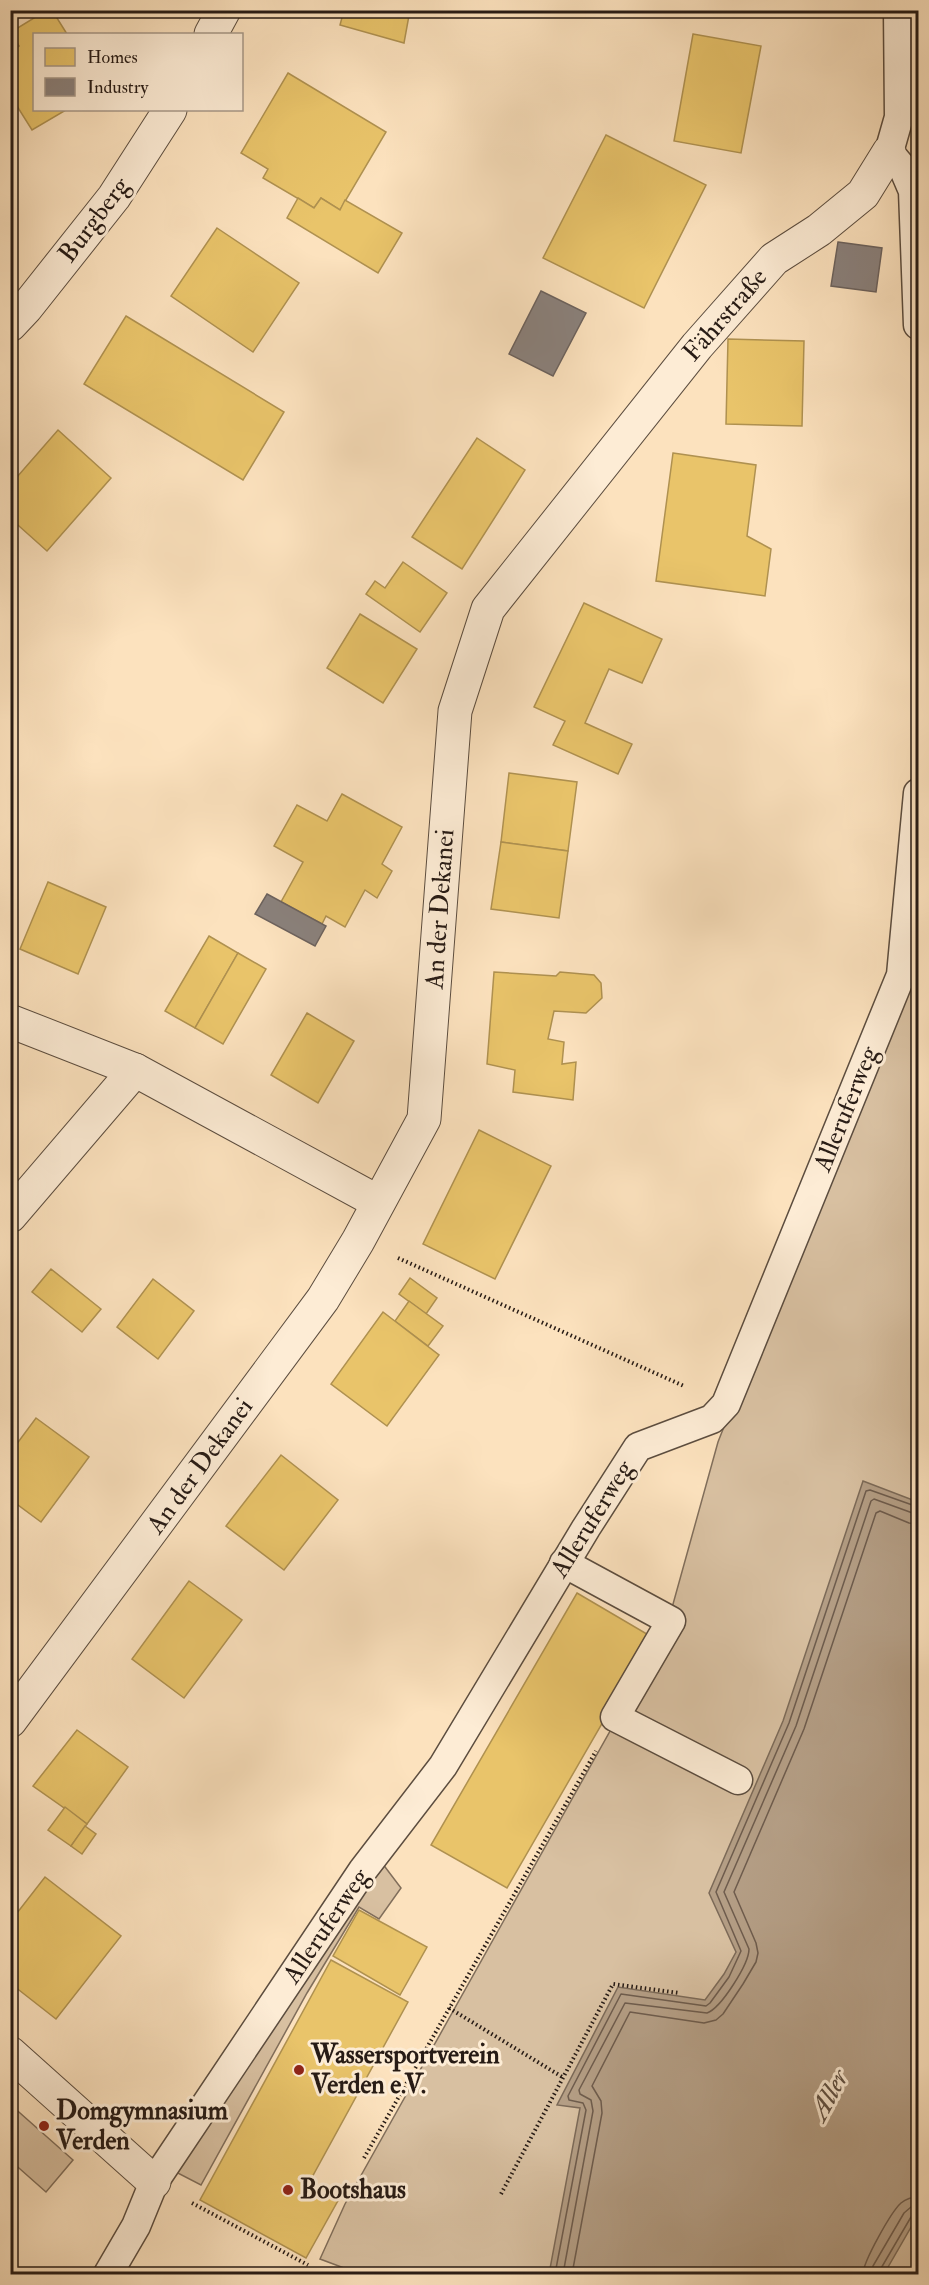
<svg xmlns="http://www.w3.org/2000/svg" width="929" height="2285" font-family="'IM FELL Double Pica',serif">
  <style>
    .green { fill: #d8c0a1; stroke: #806e5b; stroke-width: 1.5 }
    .water { fill: #b49e85; stroke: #7c6a58; stroke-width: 1.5 }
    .homes { fill: #e9c46a; stroke: #af9150; stroke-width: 1.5 }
    .industry { fill: #8a817c; stroke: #6c625d; stroke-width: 1.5 }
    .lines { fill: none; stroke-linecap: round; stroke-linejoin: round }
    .shore { stroke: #6e5c4d; stroke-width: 1.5 }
    .lane-casing { stroke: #5c4d3f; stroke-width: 31 }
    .street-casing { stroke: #5c4d3f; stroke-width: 35 }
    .path { stroke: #271b15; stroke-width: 4; stroke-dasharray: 1.5 3; stroke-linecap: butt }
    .lane { stroke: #fdecd5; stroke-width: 28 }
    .street { stroke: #fdecd5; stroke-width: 33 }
    .poi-dot { fill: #8f2418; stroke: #fdecd5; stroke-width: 2 }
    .labels { text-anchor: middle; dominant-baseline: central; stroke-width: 6; stroke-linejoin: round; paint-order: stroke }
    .street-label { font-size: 26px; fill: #271b15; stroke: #fdecd5 }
    .poi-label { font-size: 26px; font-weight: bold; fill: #271b15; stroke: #fdecd5; text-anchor: start }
    .water-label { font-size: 27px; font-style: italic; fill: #5f4f42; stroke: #fdecd5 }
  </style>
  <rect width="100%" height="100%" fill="#fce2be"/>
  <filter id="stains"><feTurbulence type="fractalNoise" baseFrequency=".00333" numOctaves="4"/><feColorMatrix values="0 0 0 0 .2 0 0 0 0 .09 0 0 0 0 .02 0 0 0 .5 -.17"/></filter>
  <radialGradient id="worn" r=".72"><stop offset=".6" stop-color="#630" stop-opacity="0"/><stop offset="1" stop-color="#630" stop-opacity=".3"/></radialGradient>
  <!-- green -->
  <g class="green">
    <path d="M911,11H918V146Z"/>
    <path d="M918,898V2274H360L320,2259L345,2204L665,1633L718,1442L844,1123Z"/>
    <path d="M376,1855L401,1888L379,1919L359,1907L307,1993L201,2185L168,2168Z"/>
    <path d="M11,2105L73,2160L46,2192L11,2161Z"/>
  </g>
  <!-- water -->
  <path class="water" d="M863,1481L918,1502V2215L884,2274H549L580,2108L557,2105L618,1987L705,2000L724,1974L736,1952L709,1893L783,1721Z"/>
  <!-- homes -->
  <g class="homes">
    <path d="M47,10H52L67,34H34V110H66L32,130L10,95V52L19,46L11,32Z"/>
    <path d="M344,10H410L404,43L340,25Z"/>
    <path d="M10,32L19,46L10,52Z"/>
    <path d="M693,34L761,46L741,153L674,141Z"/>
    <path d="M288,73L386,132L340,210L321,198L314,208L263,178L268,169L241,153Z"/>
    <path d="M606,135L706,185L644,308L543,258Z"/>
    <path d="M298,198L314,208L321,198L340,210L345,200L402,233L378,273L287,218Z"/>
    <path d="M217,228L299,283L253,352L171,296Z"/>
    <path d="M126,316L284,412L243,480L84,384Z"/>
    <path d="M728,339L804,341L802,426L726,424Z"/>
    <path d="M58,430L111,478L47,551L10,518V485Z"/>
    <path d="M477,438L525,470L462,569L412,537Z"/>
    <path d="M673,453L756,465L747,536L771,549L765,596L656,581Z"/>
    <path d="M403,562L447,593L420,632L366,594L375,581L385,588Z"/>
    <path d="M584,603L662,639L642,683L609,669L585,723L632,744L618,774L553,745L565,721L534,707Z"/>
    <path d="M360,614L417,649L383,703L327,668Z"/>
    <path d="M509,773L577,782L568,851L501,842Z"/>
    <path d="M342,794L402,827L382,864L392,871L377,898L365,890L345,927L326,916L322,924L281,902L303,862L274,846L297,805L327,821Z"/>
    <path d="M501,842L568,851L559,918L491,909Z"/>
    <path d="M48,882L106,907L78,974L20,949Z"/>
    <path d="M209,936L238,953L195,1028L165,1011Z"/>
    <path d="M238,953L266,969L223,1044L195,1028Z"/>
    <path d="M494,972L556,976L560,972L594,975L601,983L602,998L586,1013L554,1011L548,1039L564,1042L562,1064L576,1062L573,1100L513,1092L515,1070L487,1064Z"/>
    <path d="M307,1013L354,1041L318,1103L271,1075Z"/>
    <path d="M479,1130L551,1166L495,1279L423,1244Z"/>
    <path d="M51,1269L101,1309L82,1332L32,1292Z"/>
    <path d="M410,1278L437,1298L426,1314L399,1294Z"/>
    <path d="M153,1279L194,1311L158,1359L117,1327Z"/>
    <path d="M409,1301L443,1326L428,1346L395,1321Z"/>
    <path d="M383,1312L439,1355L387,1426L331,1384Z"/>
    <path d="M36,1418L89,1457L41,1522L10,1499V1453Z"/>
    <path d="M281,1455L338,1500L284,1570L226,1526Z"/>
    <path d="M189,1581L242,1620L184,1698L132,1659Z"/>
    <path d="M577,1593L652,1637L507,1888L431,1845Z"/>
    <path d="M77,1730L128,1767L87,1824L33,1786Z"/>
    <path d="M65,1807L87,1824L71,1846L48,1830Z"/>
    <path d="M85,1826L96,1834L82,1854L71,1846Z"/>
    <path d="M45,1877L121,1936L56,2019L10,1983V1922Z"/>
    <path d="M359,1910L427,1947L400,1995L333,1956Z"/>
    <path d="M331,1960L408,2002L310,2181L340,2197L306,2258L200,2200Z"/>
  </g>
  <!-- industry -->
  <g class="industry">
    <path d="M838,242L882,248L876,292L831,286Z"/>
    <path d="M541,291L586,313L553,376L509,354Z"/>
    <path d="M267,894L326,926L315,946L255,914Z"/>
  </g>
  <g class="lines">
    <!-- shore -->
    <g class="shore">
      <path d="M555,2274L586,2110L583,2103L569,2100L568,2096L621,1994L706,2006L710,2003L729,1977L741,1951L716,1892L789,1723L866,1491L870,1490L918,1507"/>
      <path d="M563,2274L593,2111L591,2100L580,2094L579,2090L625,2003L707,2013C721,2008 749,1964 749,1949L724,1892L796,1726L871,1501L874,1499L918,1515"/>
      <path d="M572,2274L602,2113L601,2101L592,2086L630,2012L704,2023L716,2020L723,2014L743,1984L756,1962L758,1953L756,1943L734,1892L804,1729L876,1513L880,1511L909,1523L918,1524"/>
      <path d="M863,2274C863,2262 891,2212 901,2203C906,2199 912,2197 918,2197"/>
      <path d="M872,2274L873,2266L904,2213L911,2207L918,2206"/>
      <path d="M879,2274L880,2270L911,2217L918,2214"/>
    </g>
    <defs>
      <g id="lane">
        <path d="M898,10L899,117L889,152L904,170L913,191L918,325"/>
        <path d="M564,1563L671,1621L615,1717L738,1780"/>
        <path d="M108,2274L136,2226L154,2182L363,1870L443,1766L586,1528L638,1447L712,1419L726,1404L901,975L918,793"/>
      </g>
      <g id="street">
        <path d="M211,34L224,10"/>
        <path d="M10,325L26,308L114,197L170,110"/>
        <path d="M10,1021L135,1070L378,1202"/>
        <path d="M10,1216L135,1070"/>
        <path d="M10,1721L323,1299L358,1241L424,1119L455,711L488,609L697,346L774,259L819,230L863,194L889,152"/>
        <path d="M10,2053L154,2182"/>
      </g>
    </defs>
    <!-- lane casing -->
    <use href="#lane" class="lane-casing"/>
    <!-- street casing -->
    <use href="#street" class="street-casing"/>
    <!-- path -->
    <g class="path">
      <path d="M398,1258L684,1386"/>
      <path d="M449,2008L564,2078"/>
      <path d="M364,2158L596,1751"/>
      <path d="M501,2194L613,1984L679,1993"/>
      <path d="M192,2203L308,2265"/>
    </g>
    <!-- lane -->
    <use href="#lane" class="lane"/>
    <!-- street -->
    <use href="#street" class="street"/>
  </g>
  <!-- markers -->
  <g class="poi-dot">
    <circle cx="299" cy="2070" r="6"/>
    <circle cx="44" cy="2126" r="6"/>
    <circle cx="288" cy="2190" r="6"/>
  </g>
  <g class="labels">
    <!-- street labels -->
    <g class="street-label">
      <text transform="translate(94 220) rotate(-53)">Burgberg</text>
      <text transform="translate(725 315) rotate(-49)">Fährstraße</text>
      <text transform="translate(440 909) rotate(-86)">An der Dekanei</text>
      <text transform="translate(846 1109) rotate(-68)">Alleruferweg</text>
      <text transform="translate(200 1466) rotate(-54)">An der Dekanei</text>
      <text transform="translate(592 1519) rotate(-58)">Alleruferweg</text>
      <text transform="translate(326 1926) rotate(-56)">Alleruferweg</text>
    </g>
    <!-- poi labels -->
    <g class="poi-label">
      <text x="311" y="2055">Wassersportverein<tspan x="311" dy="30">Verden e.V.</tspan></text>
      <text x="56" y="2111">Domgymnasium<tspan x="56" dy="30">Verden</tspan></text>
      <text x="300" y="2190">Bootshaus</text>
    </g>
    <!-- water labels -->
    <g class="water-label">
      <text transform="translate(829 2095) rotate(-62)">Aller</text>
    </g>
  </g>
  <!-- margin -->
  <rect width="929" height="2285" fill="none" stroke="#fce2be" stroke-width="36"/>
  <rect x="12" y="12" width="905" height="2261" fill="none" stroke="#271b15" stroke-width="3"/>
  <rect x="18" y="18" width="893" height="2249" fill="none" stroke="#271b15" stroke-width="1.5"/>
  <!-- legend -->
  <rect x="33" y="33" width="210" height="78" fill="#fdecd5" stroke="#a79888" stroke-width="1.5"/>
  <rect x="45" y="48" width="30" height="18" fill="#e9c46a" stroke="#a79888" stroke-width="1.5"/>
  <text x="87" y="63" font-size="18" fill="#271b15">Homes</text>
  <rect x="45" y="78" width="30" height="18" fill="#8a817c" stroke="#a79888" stroke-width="1.5"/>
  <text x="87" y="93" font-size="18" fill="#271b15">Industry</text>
  <rect width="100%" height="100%" filter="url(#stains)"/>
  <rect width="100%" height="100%" fill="url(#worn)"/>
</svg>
